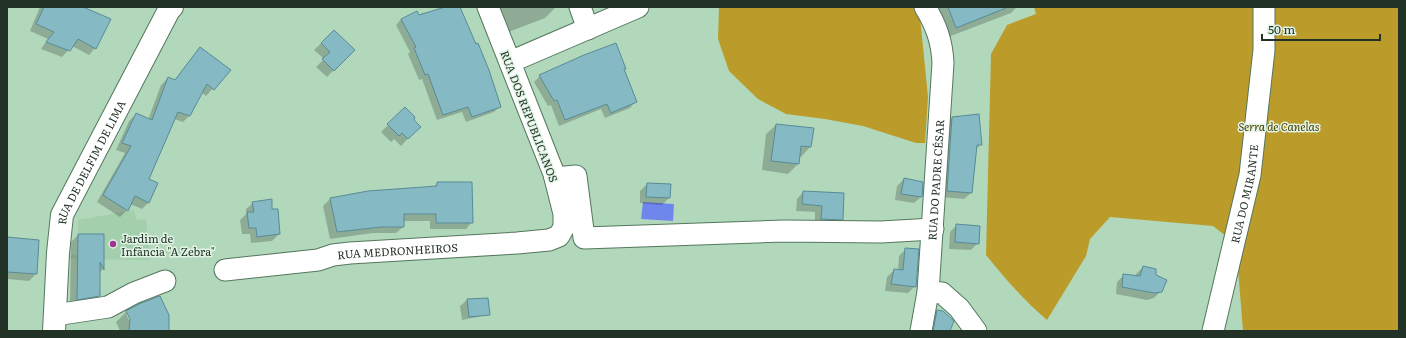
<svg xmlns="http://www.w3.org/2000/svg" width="1406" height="338" font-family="Literata,serif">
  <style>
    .built { fill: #a3cfad }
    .green { fill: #bb9b2a }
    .water { fill: #6f86ed }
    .shadow { fill: #0003; fill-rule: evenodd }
    .building { fill: #85b9c4; stroke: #588b95 }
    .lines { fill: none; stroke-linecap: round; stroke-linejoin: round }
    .minor-casing { stroke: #54775d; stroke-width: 23 }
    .major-casing { stroke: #54775d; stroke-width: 24 }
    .minor { stroke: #fff; stroke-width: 21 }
    .major { stroke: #fff; stroke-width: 22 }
    .poi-dot { fill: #9f3494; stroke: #e1f4e5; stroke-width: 1.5 }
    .labels { text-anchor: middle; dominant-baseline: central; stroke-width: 3; stroke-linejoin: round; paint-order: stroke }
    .street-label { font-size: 11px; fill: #233226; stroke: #e1f4e5 }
    .park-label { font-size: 11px; font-style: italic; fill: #4d3e02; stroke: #e1f4e5 }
    .poi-label { font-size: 11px; fill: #233226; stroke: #e1f4e5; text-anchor: start }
  </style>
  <rect width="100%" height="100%" fill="#b2d8bb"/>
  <!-- built -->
  <path class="built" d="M134,210L136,220L146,219L150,260L68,259V255H78V220Z"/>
  <!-- green -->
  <g class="green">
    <path d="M719,7H919L928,97L925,143H916L863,126L825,119L786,114L758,99L729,71L718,39Z"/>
    <path d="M1034,7H1399V331H1243L1236,244L1213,226L1110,217L1090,239L1086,256L1047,320C1024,301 1005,278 986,255L991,54L1007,25L1036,14Z"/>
  </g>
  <!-- water -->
  <path class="water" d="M643,202L674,204L673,221L641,219Z"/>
  <!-- shadow -->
  <g class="shadow">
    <path d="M40,7H80L95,48L89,55L72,46L62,57L41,49L48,39L30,31Z"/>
    <path d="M448,7H459L500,106L494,112L466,122L462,112L437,120L422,79L419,80L408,54L410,52L396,25L401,19Z"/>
    <path d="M495,7H556L545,18L506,33Z"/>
    <path d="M932,7H1017L1011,13L943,39Z"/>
    <path d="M334,31L353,50L327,77L316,67L324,59L314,50Z"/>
    <path d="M201,48L230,70L206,96L201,92L190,115L183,122L174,119L148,179V203L142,209L130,204L127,210L120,217L97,202L125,153L116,150L129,121L136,114L148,120L161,85L168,78L174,81L194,55Z"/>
    <path d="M625,68L623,70L635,102L630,108L605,118L601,109L559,126L551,105L548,106L534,82L540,76Z"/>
    <path d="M405,108L412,120L419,127L401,146L394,139L391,142L381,132Z"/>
    <path d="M952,118L981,144L976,149L971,193L964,199L940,197L945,125Z"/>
    <path d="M776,125L810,147L801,157L798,156V164L788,174L762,170L766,134Z"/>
    <path d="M904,179L921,197L914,203L895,200L897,186Z"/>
    <path d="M437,183L472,222L466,229H430V221H403V227L396,233H373L330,239L323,206L330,199L434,187Z"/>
    <path d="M647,184L669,198L662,205L640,203V191Z"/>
    <path d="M803,192L842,219L835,226H815V212L796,211L797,199Z"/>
    <path d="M253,203L271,210L279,234L272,241L251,243L250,234H242L240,220L246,214V209Z"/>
    <path d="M957,225L978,243L971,250L949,249L950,232Z"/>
    <path d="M78,235H103V269L99,273V296L92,303L70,306L71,242Z"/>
    <path d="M7,238L36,274L29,281L7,279Z"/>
    <path d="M906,249L915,286L908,293L885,291L887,277L894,270L898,271L899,256Z"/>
    <path d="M1143,267L1155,276L1161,291L1154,298L1147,300L1116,294L1117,282L1124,275L1135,276L1136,274Z"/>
    <path d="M467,300L489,309L482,316L462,320L460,306Z"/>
    <path d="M139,305L168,331H120L116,322L126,312ZM126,314H128L133,323L131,324Z"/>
    <path d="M937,311L948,331H928L930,318Z"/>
  </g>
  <!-- building -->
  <g class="building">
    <path d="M44,7H83L111,19L96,49L78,39L70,51L46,42L54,32L36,24Z"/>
    <path d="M445,7H460L476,44L478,43L489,70L501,107L472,117L468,107L443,115L428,74L425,75L414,48L416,47L401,19L417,11L419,15Z"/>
    <path d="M948,7H1006V8L956,28Z"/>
    <path d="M334,30L355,50L334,71L322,59L330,52L321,43Z"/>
    <path d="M616,43L626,69H624L637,102L611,113L607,104L565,120L557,100L554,101L539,75L584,55Z"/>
    <path d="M200,47L231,70L214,90L207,84L190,116L178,112L149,179L158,183L149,203L135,196L128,211L103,195L131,146L122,143L136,113L152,120L168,77L175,80Z"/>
    <path d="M405,107L415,117L414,120L421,127L408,139L402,133L399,136L387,124Z"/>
    <path d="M979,114L982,145H977L972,193L947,191L952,117Z"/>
    <path d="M776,124L814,128L811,147L801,146L799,164L771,161Z"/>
    <path d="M904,178L923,182L922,197L901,194Z"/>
    <path d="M437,182H472L473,223H436V214H404V227H381L337,232L330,198L368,191L437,186Z"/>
    <path d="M647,183L671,184L670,198L646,197Z"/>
    <path d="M803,191L844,193L843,220L821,219L822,206L802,204Z"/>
    <path d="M272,199V209H278L280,234L257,237L256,228H249L247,212H254L252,202Z"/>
    <path d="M956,224L980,226L979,244L955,242Z"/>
    <path d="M78,234H104V270L100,262V296L77,300Z"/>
    <path d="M7,237L39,240L37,274L7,272Z"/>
    <path d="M905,248L919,249L916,287L891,284L894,269L903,270Z"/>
    <path d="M1143,266L1156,269V275L1167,280L1162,292L1154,293L1122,287L1123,274L1140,276Z"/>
    <path d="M160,296L169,315V331H129L130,319L126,311L139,304Z"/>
    <path d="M488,298L490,315L469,317L467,299Z"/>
    <path d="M937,310L943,311L954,321L950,331H933Z"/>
  </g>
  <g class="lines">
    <defs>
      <g id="minor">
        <path d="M580,7L588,29"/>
        <path d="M510,62L638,7"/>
        <path d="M555,178L576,176L584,238L784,231L881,232L933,229"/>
        <path id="s1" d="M225,270L318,260L333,255L350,253L517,243L549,240L559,236L564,227V214L554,174L488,7"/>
        <path d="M928,292L942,293L959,308L976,331"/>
        <path d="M55,315L108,307L134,293L165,281"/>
        <path id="s2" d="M921,331L928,292L943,63C942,41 936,25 925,7"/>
        <path id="s3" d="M1213,331L1250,175L1264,50V7"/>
      </g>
      <g id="major">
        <path id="s4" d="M54,331L58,253L62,215L169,10L172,7"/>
      </g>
    </defs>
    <!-- minor casing -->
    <use href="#minor" class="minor-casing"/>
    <!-- major casing -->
    <use href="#major" class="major-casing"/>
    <!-- minor -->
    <use href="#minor" class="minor"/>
    <!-- major -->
    <use href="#major" class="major"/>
  </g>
  <!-- markers -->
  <circle class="poi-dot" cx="113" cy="244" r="4"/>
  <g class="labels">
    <!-- street labels -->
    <g class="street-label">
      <text transform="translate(530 116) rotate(69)">RUA DOS REPUBLICANOS</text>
      <text stroke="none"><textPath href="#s4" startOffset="176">RUA DE DELFIM DE LIMA</textPath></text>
      <text stroke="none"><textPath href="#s2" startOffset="152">RUA DO PADRE CÉSAR</textPath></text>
      <text stroke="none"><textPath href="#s3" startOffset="141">RUA DO MIRANTE</textPath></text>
      <text stroke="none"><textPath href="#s1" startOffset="174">RUA MEDRONHEIROS</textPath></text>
    </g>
    <!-- park labels -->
    <g class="park-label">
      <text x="1279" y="126">Serra de Canelas</text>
    </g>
    <!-- poi labels -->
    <g class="poi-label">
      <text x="121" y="238">Jardim de<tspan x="121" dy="13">Infãncia "A Zebra"</tspan></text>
    </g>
  </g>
  <!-- border -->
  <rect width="1406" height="338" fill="none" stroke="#233226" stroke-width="16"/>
  <!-- scale -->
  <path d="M1262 34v6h118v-6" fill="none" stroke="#233226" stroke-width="2"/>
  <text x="1268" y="34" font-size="12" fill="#233226" stroke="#e1f4e5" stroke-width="3" paint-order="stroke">50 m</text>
</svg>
